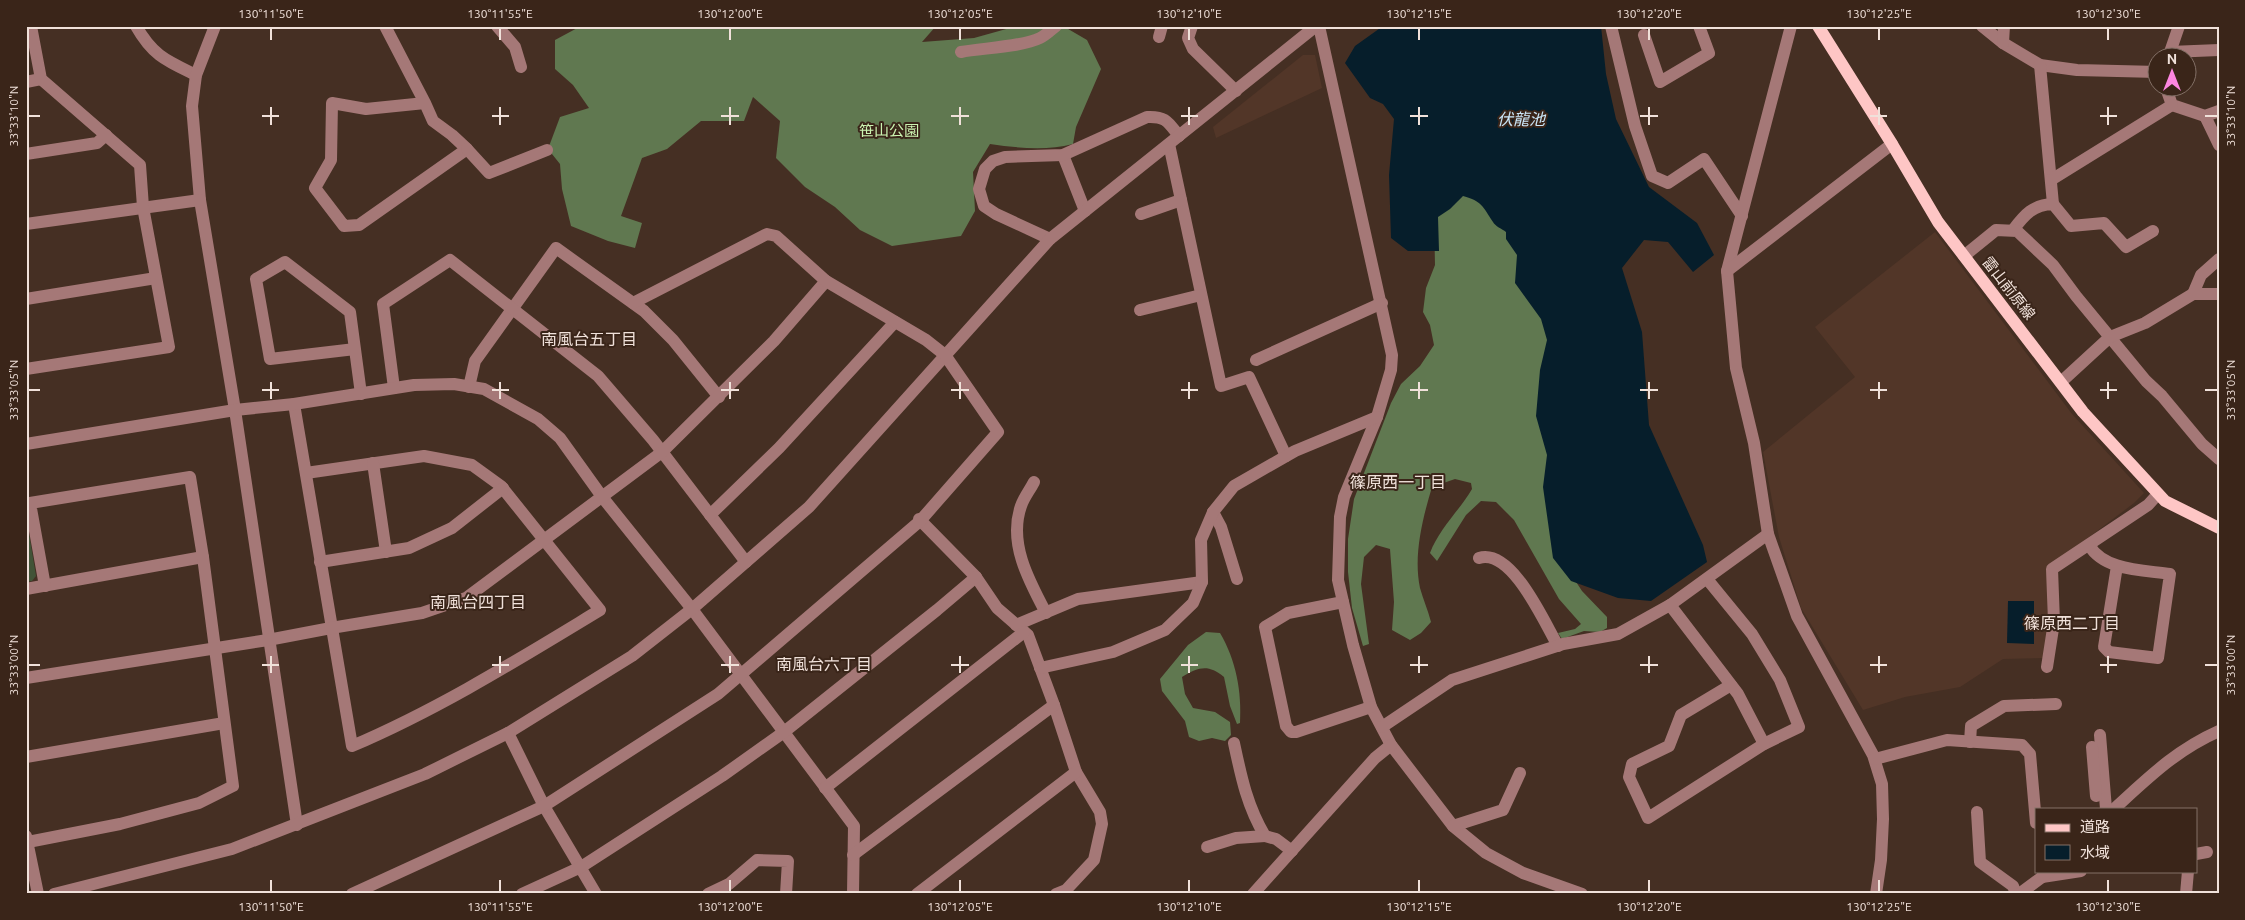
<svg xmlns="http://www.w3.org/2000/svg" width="2245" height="920" font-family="Ubuntu,'Noto Sans JP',sans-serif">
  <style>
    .built { fill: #523628 }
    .green { fill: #425337 }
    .forest { fill: #607850 }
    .water { fill: #061e2b }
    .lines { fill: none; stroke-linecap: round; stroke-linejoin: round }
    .minor { stroke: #a57877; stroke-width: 12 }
    .major { stroke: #fec6c5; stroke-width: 12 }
    .ticks { fill: none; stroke: #f0e1da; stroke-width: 2 }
    .labels { text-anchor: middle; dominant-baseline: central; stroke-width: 4; stroke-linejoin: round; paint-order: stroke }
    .park-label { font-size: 15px; fill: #cbf3b1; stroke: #3a2519 }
    .street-label { font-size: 15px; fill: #f0e1da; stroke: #3a2519 }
    .water-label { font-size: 16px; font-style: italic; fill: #cae6f8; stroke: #3a2519 }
    .neighbourhood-label { font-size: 16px; fill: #f0e1da; stroke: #3a2519 }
    .neatline { fill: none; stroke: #f0e1da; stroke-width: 2 }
    .ticks-label { font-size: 12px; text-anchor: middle; fill: #f0e1da }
  </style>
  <rect width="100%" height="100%" fill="#452f23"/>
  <!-- built -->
  <g class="built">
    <path d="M1303,55H1315L1322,88L1216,138L1213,127Z"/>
    <path d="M1935,232L2072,414L2144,493L2134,503L2047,569L2048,627L2045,658L2003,659L1960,687L1905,697L1863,710L1801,608L1779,537L1763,452L1855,377L1815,327Z"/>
  </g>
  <!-- green -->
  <path class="green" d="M26,516L36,576L32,581L26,582Z"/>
  <!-- forest -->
  <g class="forest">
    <path d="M581,26H936L922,42L974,38L1017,26H1063L1087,40L1101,69L1076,127L1073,144C1046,151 1018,148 990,144L973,172L975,211L961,236L892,246L860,230L835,207L805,187L776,158L780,121L753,97L744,121H701L667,149L642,158L621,216L642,223L635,248L608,241L571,226L562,189L560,164L548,149L560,117L589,108L573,85L555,69V40Z"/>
    <path d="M1463,193L1479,195L1513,234L1553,337L1563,562L1582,591L1607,617V628L1600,632L1584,631L1562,639L1558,633L1575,629L1581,624L1559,599L1514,520L1496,502L1481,501L1466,515L1437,561L1430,553C1439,529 1459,511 1472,489L1471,483L1455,479L1432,487C1423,517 1413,555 1420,588C1423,599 1428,610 1431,622L1421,633L1410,640L1392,630L1394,602L1390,549L1376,545L1364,557L1361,584L1369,644L1363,646L1352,608L1348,572V539L1354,499L1391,403L1401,384L1420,366L1434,345L1430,325L1423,312L1426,288L1435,265L1434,217Z"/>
    <path d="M1206,632L1220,633C1236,660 1242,692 1240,723L1237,724L1230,706L1224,677C1208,664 1199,667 1182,677L1185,694L1193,708L1215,712L1230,722L1231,735L1225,741L1212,738L1199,741L1189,737L1185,721L1162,691L1160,679L1188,645Z"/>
  </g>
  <!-- water -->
  <g class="water">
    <path d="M1383,26H1601L1606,74L1616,119L1649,187L1697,223L1714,255L1693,272L1668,242L1644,240L1622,268L1642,332L1649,425L1703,545L1707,562L1651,601L1618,598L1571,581L1553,558L1543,487L1547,455L1536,416L1540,370L1547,340L1541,319L1515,283L1517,255L1506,239V232C1502,229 1495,226 1493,222C1483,207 1482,201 1463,196L1450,209L1438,217L1439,251H1408L1391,238L1389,175L1394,119L1383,104L1370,98L1345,63L1355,46Z"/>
    <path d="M2008,601H2034V644L2007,643Z"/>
  </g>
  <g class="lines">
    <!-- minor -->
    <g class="minor">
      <path d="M136,26C153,56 167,61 196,75"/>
      <path d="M215,26L196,75L192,106L200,200L235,410L297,825"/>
      <path d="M385,26L425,103L433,121L452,135L467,149L359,225L344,226L315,188L331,160L332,103L366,109L425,103"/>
      <path d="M497,26L515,47L521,67"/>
      <path d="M1192,26L1188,38L1193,49L1236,91"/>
      <path d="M1319,26L1392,355L1391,370L1377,417L1344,497L1340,517L1338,580L1353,645L1371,707L1391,745L1453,826L1486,853L1523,873L1582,894"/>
      <path d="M1611,26L1635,126L1652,176L1668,183L1704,159L1742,216"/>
      <path d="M1791,26L1727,271L1736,368L1754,443L1768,534L1797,616L1873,755L1882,784L1883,819L1881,860L1876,894"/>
      <path d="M1982,26L2003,43L2040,65L2077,70L2158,72"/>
      <path d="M1644,35L1660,82L1709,53L1699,26"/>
      <path d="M1159,37L1162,26"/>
      <path d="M2003,43L2004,26"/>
      <path d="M961,52C982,48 1022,47 1040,38C1046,35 1051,30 1056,26"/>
      <path d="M2170,52L2219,50"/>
      <path d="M2168,58L2179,26"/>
      <path d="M2040,65L2053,204"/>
      <path d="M26,82L41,79"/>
      <path d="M2166,88L2172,105L2205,116L2219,111"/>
      <path d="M2205,116L2219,145"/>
      <path d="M1169,144L1221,386L1249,377L1286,456"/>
      <path d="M467,149L489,173L547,150"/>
      <path d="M26,154L97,143L106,135"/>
      <path d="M1063,155L1085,211"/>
      <path d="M2051,180L2172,105"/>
      <path d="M1141,214L1181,200"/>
      <path d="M26,224L200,200"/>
      <path d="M2013,230C2025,214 2033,205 2053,204L2071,226L2104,223L2126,247L2153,231"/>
      <path d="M1050,239L996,214L984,206L979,189L985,169L993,161L1005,157L1063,155L1147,117C1166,116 1168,122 1179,136"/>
      <path d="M1964,256L1996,230L2017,231L2053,265L2076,296L2146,381L2162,396L2202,444L2219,459"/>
      <path d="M1727,271L1892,144"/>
      <path d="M2193,294L2201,275L2219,259"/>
      <path d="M26,299L156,278"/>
      <path d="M1140,310L1201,295"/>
      <path d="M355,349L270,359L256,279L285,262L350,312L361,394"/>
      <path d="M1256,360L1382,303"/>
      <path d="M26,369L169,347L143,207L140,165L41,79L31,26"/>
      <path d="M2061,382L2110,337L2145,323L2193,294H2219"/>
      <path d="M469,387L475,361L556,248L644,311L673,340L719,397"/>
      <path d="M394,388L383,304L450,260L598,376L653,440L746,562"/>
      <path d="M294,404L352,746C439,709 519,659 600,610L501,486L472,465L424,456L306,473"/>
      <path d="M26,444L235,410L294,404L414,385L454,384L484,389L538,419L560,438L603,498L692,609L854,826L853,894"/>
      <path d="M373,463L386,552"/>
      <path d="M1034,482C1030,490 1024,497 1021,506C1008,543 1029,581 1046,613"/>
      <path d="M1213,512L1221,527L1237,579"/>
      <path d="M710,515L779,448L895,322"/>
      <path d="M919,519L976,577L997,608L1028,635L1054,705L1076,772L1100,812L1102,824L1094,860L1066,890L1056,894"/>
      <path d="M2089,545C2104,571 2144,570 2170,574L2158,658L2109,652L2104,647L2117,566"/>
      <path d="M1479,558C1512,548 1544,622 1558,646"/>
      <path d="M320,562L409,548L452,528L503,488"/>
      <path d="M1707,579L1752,634L1780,680L1799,727L1764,744L1648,818L1629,777L1632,764L1669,746L1681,715L1731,685"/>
      <path d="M26,589L203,557"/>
      <path d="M1343,602L1288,613L1265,627L1286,726L1291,732H1296L1371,707"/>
      <path d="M1670,605L1738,694L1764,744"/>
      <path d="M1016,625L1078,599L1202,582"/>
      <path d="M2047,667L2054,622L2052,569L2148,505L2158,494"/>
      <path d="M1040,668L1113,652L1165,630L1193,603L1202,582L1201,540L1213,512L1234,486L1295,451L1377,417"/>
      <path d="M26,678L268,640L331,628L422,613L466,598L662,452L774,341L826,281"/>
      <path d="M1382,727L1452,680L1563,644L1618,634L1670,605L1768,534"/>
      <path d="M508,733L544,806L596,894"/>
      <path d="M2100,735L2106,809"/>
      <path d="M1970,742L1971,726L2004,706L2056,704"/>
      <path d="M1234,743C1241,776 1247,806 1265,836L1276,839L1292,851"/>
      <path d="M2092,747L2096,796"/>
      <path d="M26,757L224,723"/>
      <path d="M1875,759L1947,740L2022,745L2030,754L2036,823"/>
      <path d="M825,788L1024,632"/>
      <path d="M2114,809C2148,778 2176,750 2219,731"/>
      <path d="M1977,812L1980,862L2013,886L2016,894"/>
      <path d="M1453,826L1503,810L1520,773"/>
      <path d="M26,836L38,894"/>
      <path d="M28,842L120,824L199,803L233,786L203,557L190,477L30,503L45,586"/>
      <path d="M1207,847L1236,838L1265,836"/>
      <path d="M2196,854L2207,852"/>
      <path d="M853,855L1054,705"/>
      <path d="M2042,877L2081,871"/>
      <path d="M54,894L232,849L425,774L508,733L632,656L692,609L809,507L1050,239L1316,26"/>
      <path d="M352,894L544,806L718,694L920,521L998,432L945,355L926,340L826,281L776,236L767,234L633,303"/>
      <path d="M522,894L581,867L722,776L784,732L937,610L976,577"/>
      <path d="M708,894L729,884L757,860L788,861L786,894"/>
      <path d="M917,894L1076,772"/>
      <path d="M1253,894L1375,758L1391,745"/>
      <path d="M2019,894L2049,872"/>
      <path d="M2186,894L2188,871"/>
    </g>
    <!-- major -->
    <path class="major" d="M1818,26L1892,144L1938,222L2083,412L2165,501L2219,528"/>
  </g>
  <!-- ticks -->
  <path class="ticks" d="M271,28V40M500,28V40M730,28V40M960,28V40M1189,28V40M1419,28V40M1649,28V40M1879,28V40M2108,28V40M271,107V125M500,107V125M730,107V125M960,107V125M1189,107V125M1419,107V125M1649,107V125M1879,107V125M2108,107V125M28,116H40M262,116H279M492,116H509M721,116H739M951,116H969M1181,116H1198M1410,116H1428M1640,116H1658M1870,116H1887M2100,116H2117M2205,116H2218M271,382V399M500,382V399M730,382V399M960,382V399M1189,382V399M1419,382V399M1649,382V399M1879,382V399M2108,382V399M28,390H40M262,390H279M492,390H509M721,390H739M951,390H969M1181,390H1198M1410,390H1428M1640,390H1658M1870,390H1887M2100,390H2117M2205,390H2218M271,656V673M500,656V673M730,656V673M960,656V673M1189,656V673M1419,656V673M1649,656V673M1879,656V673M2108,656V673M28,665H40M262,665H279M492,665H509M721,665H739M951,665H969M1181,665H1198M1410,665H1428M1640,665H1658M1870,665H1887M2100,665H2117M2205,665H2218M271,880V892M500,880V892M730,880V892M960,880V892M1189,880V892M1419,880V892M1649,880V892M1879,880V892M2108,880V892"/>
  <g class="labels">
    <!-- park labels -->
    <g class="park-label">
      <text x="889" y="130">笹山公園</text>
    </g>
    <!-- street labels -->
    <g class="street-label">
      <text transform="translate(2009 288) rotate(52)">雷山前原線</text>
    </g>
    <!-- water labels -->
    <g class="water-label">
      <text x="1521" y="119">伏龍池</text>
    </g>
    <!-- neighbourhood labels -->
    <g class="neighbourhood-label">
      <text x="589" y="339">南風台五丁目</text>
      <text x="1398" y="482">篠原西一丁目</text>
      <text x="478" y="602">南風台四丁目</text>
      <text x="2072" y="623">篠原西二丁目</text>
      <text x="824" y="664">南風台六丁目</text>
    </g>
  </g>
  <!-- border -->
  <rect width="2245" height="920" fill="none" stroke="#3a2519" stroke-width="55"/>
  <!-- legend -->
  <rect x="2035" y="808" width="162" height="65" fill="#3a2519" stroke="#837066"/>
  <rect x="2045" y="824" width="25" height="8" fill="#fec6c5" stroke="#837066"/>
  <text x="2080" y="832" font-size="15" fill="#f0e1da">道路</text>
  <rect x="2045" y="845" width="25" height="15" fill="#061e2b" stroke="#837066"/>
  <text x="2080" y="858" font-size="15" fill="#f0e1da">水域</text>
  <!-- north arrow -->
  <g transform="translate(2172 72)"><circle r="24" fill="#3a2519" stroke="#837066"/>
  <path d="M0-4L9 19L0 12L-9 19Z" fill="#fd86e1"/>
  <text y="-8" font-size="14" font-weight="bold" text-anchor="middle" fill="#f0e1da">N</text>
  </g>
  <rect x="28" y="28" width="2190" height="864" class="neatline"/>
  <g class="ticks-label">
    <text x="271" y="18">130°11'50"E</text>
    <text x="500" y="18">130°11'55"E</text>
    <text x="730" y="18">130°12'00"E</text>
    <text x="960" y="18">130°12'05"E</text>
    <text x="1189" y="18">130°12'10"E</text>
    <text x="1419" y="18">130°12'15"E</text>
    <text x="1649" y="18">130°12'20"E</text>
    <text x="1879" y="18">130°12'25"E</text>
    <text x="2108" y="18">130°12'30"E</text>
    <text transform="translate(14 116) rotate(-90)" y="4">33°33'10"N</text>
    <text transform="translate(2231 116) rotate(-90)" y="4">33°33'10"N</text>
    <text transform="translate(14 390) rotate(-90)" y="4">33°33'05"N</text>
    <text transform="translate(2231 390) rotate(-90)" y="4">33°33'05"N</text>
    <text transform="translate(14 665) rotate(-90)" y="4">33°33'00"N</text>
    <text transform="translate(2231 665) rotate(-90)" y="4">33°33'00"N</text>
    <text x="271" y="911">130°11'50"E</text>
    <text x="500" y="911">130°11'55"E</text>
    <text x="730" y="911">130°12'00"E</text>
    <text x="960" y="911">130°12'05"E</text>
    <text x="1189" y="911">130°12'10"E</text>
    <text x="1419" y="911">130°12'15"E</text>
    <text x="1649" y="911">130°12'20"E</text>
    <text x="1879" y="911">130°12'25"E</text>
    <text x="2108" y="911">130°12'30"E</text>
  </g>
</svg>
